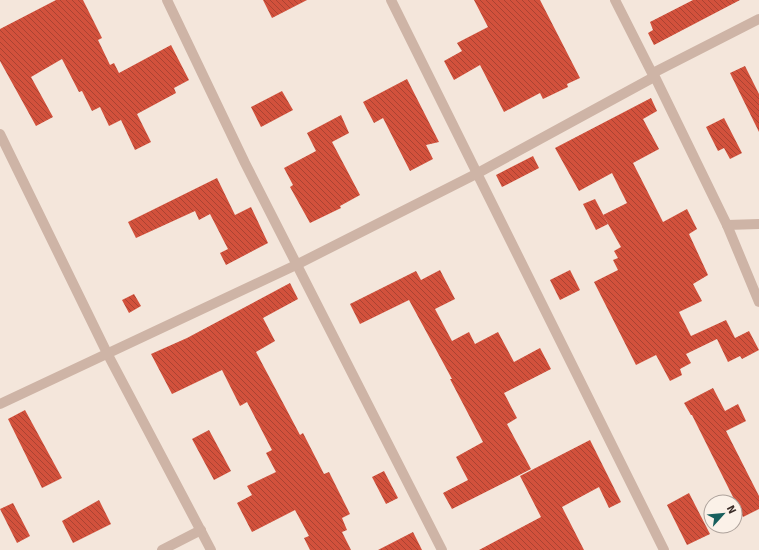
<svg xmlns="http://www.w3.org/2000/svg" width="759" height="550" font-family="Signika,sans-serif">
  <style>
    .building { fill: url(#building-back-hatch) }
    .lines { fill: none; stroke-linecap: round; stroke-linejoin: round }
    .minor { stroke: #ceb4a6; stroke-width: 10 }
  </style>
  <defs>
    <pattern id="building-back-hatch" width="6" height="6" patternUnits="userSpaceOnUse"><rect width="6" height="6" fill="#d2513c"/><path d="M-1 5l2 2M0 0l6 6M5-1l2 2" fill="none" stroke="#ab4332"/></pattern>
  </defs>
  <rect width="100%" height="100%" fill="#f4e6db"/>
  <!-- building -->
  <g class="building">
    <path d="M56,0H83L102,38L98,40L110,65L114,63L119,73L171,45L189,80L174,88L176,93L137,114L151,142L135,150L121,120L109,126L100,107L92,111L82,91L79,92L62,59L31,77L53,117L36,126L0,61V29Z"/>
    <path d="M263,0H307L272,18Z"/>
    <path d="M474,0H540L580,78L567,84L568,87L543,99L540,93L504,112L480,65L454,80L444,61L462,51L457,43L488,27Z"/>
    <path d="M693,0H740L654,45L648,33L653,30L650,22Z"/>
    <path d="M745,66L759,94V132L730,73Z"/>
    <path d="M407,79L439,142L426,145L433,159L410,171L383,118L374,123L363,102Z"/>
    <path d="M282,91L293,110L261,127L251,107Z"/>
    <path d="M651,98L657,111L643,119L659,149L633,163L663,222L687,209L697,229L689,234L708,275L693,284L702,301L679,312L691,336L726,320L735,338L749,331L759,350L742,359L740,356L728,362L717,339L686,354L691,363L680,369L682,375L670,381L656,355L636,365L594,282L618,270L613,260L618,258L614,251L621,247L603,215L627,203L612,173L579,191L555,148Z"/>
    <path d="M341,115L349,133L332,142L360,195L340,206L341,208L310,223L290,187L293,185L284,168L316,151L307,133Z"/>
    <path d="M724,118L742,153L730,159L724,148L718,151L706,127Z"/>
    <path d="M533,156L539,168L502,187L496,175Z"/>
    <path d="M217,178L235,215L251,207L268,243L226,265L220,253L228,249L210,214L199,220L195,211L136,238L128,222Z"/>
    <path d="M595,199L608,224L596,230L583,204Z"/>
    <path d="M440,270L455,299L435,309L452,341L469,332L475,344L498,332L514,362L540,348L551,369L504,393L517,418L507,424L531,469L452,509L443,493L468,480L456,457L483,442L450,379H452L409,300L360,324L350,304L416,271L421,280Z"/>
    <path d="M570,270L580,290L560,300L550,280Z"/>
    <path d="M290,283L298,299L263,318L275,341L256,352L300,435L303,433L324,474L329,472L350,514L342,518L347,530L342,532L351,550H310L304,538L309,536L295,510L252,532L237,503L252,495L247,486L276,472L266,453L272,450L247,402L240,406L222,370L172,394L151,354L187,338Z"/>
    <path d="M134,294L141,306L129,313L122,300Z"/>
    <path d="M713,388L725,411L738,404L746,421L726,431L759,496V509L743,517L692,415H691L684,403Z"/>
    <path d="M25,410L62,478L42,488L8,419Z"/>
    <path d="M209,430L231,471L214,480L192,439Z"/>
    <path d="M590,440L621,502L609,508L599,487L562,507L584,550H479L541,517L520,476Z"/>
    <path d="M384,471L398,498L386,504L372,477Z"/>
    <path d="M689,493L710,534L687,545L667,505Z"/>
    <path d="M99,500L111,524L73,543L62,521Z"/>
    <path d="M13,503L30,536L17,543L0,509Z"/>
    <path d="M413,532L422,550H378Z"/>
  </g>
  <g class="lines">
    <!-- minor -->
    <g class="minor">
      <path d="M167,0L245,163L442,550"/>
      <path d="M391,0L664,550"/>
      <path d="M615,0L654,77"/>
      <path d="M653,73L727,225L759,302"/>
      <path d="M0,134L107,353L211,550"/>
      <path d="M727,225L759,224"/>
      <path d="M0,404L296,265L476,174L654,77L653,73L759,19"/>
      <path d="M162,550L201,530"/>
    </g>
  </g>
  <!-- north arrow -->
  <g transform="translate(723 514) rotate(63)"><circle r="19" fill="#fbf1e8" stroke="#ada29b"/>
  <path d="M0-3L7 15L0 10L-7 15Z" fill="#185f5d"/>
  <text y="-6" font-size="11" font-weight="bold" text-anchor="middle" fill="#392b27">N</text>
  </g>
</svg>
